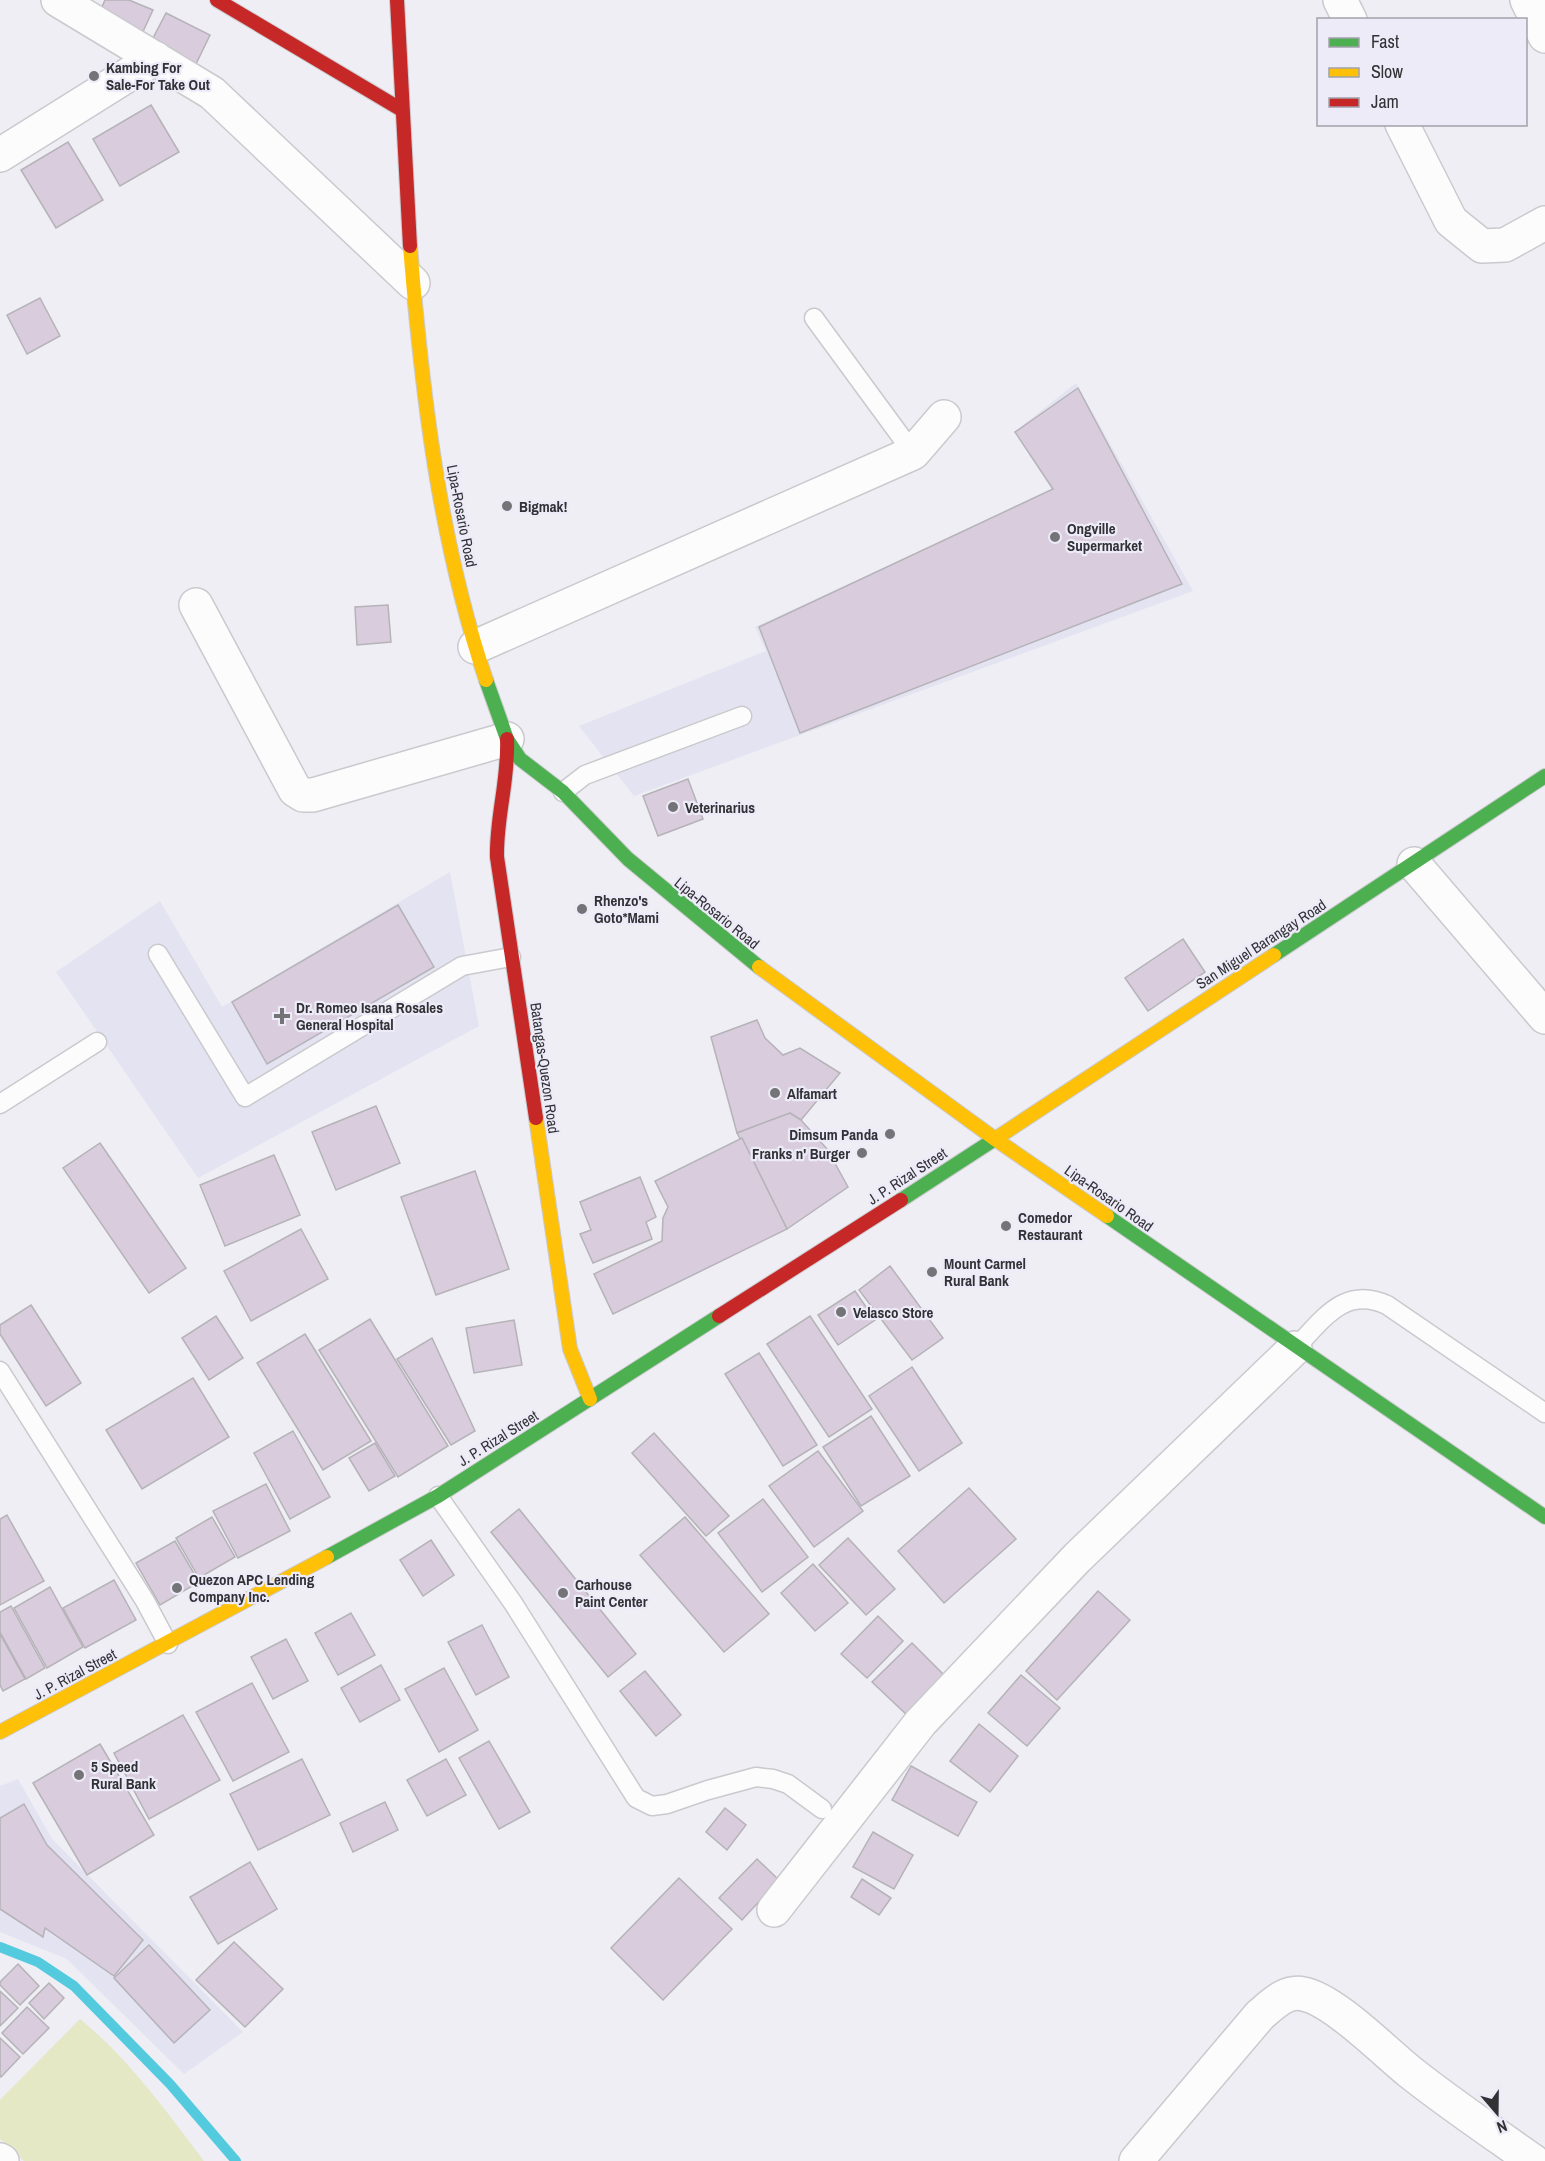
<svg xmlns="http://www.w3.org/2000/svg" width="1545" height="2161" font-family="'Archivo Narrow',sans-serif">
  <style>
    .built { fill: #e4e3f1 }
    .green { fill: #e4e8c5 }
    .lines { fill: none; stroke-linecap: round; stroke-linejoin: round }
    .stream { stroke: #53cade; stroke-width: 10 }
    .building { fill: #d9ccdd; stroke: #b5b3b8; stroke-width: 1.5 }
    .lane-casing { stroke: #cacace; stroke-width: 21 }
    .street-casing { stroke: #cacace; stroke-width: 36 }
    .fast-casing { stroke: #cacace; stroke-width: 16 }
    .slow-casing { stroke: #cacace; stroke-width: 16 }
    .jam-casing { stroke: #cacace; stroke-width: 16 }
    .lane { stroke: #fcfcfd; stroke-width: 18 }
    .street { stroke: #fcfcfd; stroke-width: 33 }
    .fast { stroke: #4caf50; stroke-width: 14 }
    .slow { stroke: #ffc107; stroke-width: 14 }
    .jam { stroke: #c62828; stroke-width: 14 }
    .poi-dot { fill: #747378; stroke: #ecebf7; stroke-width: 2 }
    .labels { text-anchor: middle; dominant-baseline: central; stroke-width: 4.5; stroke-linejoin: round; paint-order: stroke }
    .poi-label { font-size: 15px; font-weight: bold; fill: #323136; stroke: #ecebf7; text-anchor: start }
    .street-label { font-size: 15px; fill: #323136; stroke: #ecebf7 }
  </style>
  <rect width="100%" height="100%" fill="#eeeef4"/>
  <!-- built -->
  <g class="built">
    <path d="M1076,383L1193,591L634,796L579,726L766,651L755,627L1052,490L1014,432Z"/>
    <path d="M450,872L479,1026L198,1178L56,972L160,901L222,1007Z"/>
    <path d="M18,1779L52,1839L243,2032L184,2074L67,1959L0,1932V1786Z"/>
  </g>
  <!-- green -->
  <path class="green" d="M80,2019C129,2059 166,2111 204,2161H24L0,2139V2100Z"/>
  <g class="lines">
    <!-- stream -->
    <path class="stream" d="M0,1947L38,1962L74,1986L170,2084L236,2161"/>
  </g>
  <!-- building -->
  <g class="building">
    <path d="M105,0H129L153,10L140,38L97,18Z"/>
    <path d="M166,13L210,35L195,66L150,44Z"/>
    <path d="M151,105L179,152L120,186L93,139Z"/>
    <path d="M68,142L103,200L56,228L21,170Z"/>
    <path d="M40,298L60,336L27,354L7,315Z"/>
    <path d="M1078,388L1182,584L800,733L759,627L1053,489L1015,432Z"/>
    <path d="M388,605L391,642L357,645L355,607Z"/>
    <path d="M688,779L703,819L658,836L643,796Z"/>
    <path d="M398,905L434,967L267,1064L232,1002Z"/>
    <path d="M1183,939L1205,972L1148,1011L1125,978Z"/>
    <path d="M757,1020L765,1038L783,1055L800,1048L840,1073L801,1120L790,1113L737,1133L711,1037Z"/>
    <path d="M376,1106L400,1163L336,1190L312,1132Z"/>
    <path d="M790,1113L801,1120L827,1149L848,1187L787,1229L737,1133Z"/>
    <path d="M742,1138L787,1229L613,1314L594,1274L662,1241L663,1218L668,1207L655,1181Z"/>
    <path d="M100,1143L186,1268L149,1293L63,1168Z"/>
    <path d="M274,1155L300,1215L225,1246L200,1185Z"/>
    <path d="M475,1171L509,1269L436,1295L401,1197Z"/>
    <path d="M640,1177L656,1217L646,1222L652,1239L593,1263L580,1234L591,1230L580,1202Z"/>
    <path d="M301,1229L328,1279L251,1321L224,1271Z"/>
    <path d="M890,1266L943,1338L912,1360L859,1290Z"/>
    <path d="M855,1291L875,1320L838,1345L818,1315Z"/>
    <path d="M31,1305L81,1383L46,1406L0,1334V1325Z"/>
    <path d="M216,1316L243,1358L209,1380L182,1338Z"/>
    <path d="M810,1316L872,1409L829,1437L767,1344Z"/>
    <path d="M370,1319L448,1446L398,1477L319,1350Z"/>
    <path d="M514,1320L522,1365L474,1373L466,1328Z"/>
    <path d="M305,1334L371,1441L323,1470L257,1363Z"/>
    <path d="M432,1338L475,1431L451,1445L397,1359Z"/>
    <path d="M759,1353L817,1445L783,1466L725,1374Z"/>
    <path d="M912,1367L962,1443L919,1471L869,1396Z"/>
    <path d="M193,1378L229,1437L142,1489L106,1430Z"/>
    <path d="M871,1416L910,1476L861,1506L823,1447Z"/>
    <path d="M293,1431L330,1497L290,1519L254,1453Z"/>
    <path d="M654,1433L729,1516L706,1536L632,1453Z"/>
    <path d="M375,1443L395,1476L369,1491L349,1458Z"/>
    <path d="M818,1451L863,1511L814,1547L769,1486Z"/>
    <path d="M266,1484L290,1531L238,1558L213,1511Z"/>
    <path d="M969,1488L1016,1539L944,1603L898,1551Z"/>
    <path d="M763,1499L808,1557L762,1592L718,1533Z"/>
    <path d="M519,1509L636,1654L608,1677L491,1532Z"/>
    <path d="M7,1515L44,1581L0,1605V1519Z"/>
    <path d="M212,1517L235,1557L199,1578L176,1538Z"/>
    <path d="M685,1517L769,1614L724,1652L640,1555Z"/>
    <path d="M848,1538L895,1589L866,1615L819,1565Z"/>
    <path d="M431,1540L454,1575L423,1596L400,1560Z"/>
    <path d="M175,1541L199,1582L160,1605L136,1563Z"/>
    <path d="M813,1564L848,1603L815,1631L781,1593Z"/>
    <path d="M114,1580L136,1620L85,1648L63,1608Z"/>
    <path d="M50,1587L83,1647L47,1668L14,1608Z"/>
    <path d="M1098,1591L1130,1620L1057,1700L1026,1671Z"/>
    <path d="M11,1606L45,1668L26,1679L0,1632V1612Z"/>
    <path d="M351,1613L375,1655L338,1675L315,1633Z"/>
    <path d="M878,1616L903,1641L867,1678L841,1654Z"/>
    <path d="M482,1625L509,1677L476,1695L448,1642Z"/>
    <path d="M0,1634L25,1679L3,1691L0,1685Z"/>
    <path d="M286,1639L308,1681L273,1699L251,1657Z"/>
    <path d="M912,1643L947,1678L909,1717L872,1682Z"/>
    <path d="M381,1665L400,1700L360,1722L341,1688Z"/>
    <path d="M444,1668L478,1730L439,1752L405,1689Z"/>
    <path d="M645,1671L681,1715L656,1736L620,1691Z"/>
    <path d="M1021,1675L1060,1708L1027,1746L988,1713Z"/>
    <path d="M252,1683L289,1752L233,1781L196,1712Z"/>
    <path d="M183,1715L220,1780L149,1819L114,1753Z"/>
    <path d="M979,1724L1018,1756L990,1792L950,1761Z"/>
    <path d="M489,1741L530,1812L499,1829L459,1758Z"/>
    <path d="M100,1744L154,1835L87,1875L33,1783Z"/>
    <path d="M302,1759L330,1815L258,1850L230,1794Z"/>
    <path d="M446,1759L466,1795L427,1816L407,1780Z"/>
    <path d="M911,1766L977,1802L958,1836L892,1800Z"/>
    <path d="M385,1802L398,1830L353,1852L340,1823Z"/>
    <path d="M24,1804L47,1845L143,1940L114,1976L45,1928L43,1937L0,1909V1818Z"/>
    <path d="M725,1808L746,1825L727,1850L706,1832Z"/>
    <path d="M873,1832L913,1855L894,1889L853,1867Z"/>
    <path d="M757,1859L779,1880L742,1920L719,1898Z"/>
    <path d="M250,1862L277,1909L218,1944L190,1897Z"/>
    <path d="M679,1878L732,1929L663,2000L611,1948Z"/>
    <path d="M862,1879L891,1898L879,1915L851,1897Z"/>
    <path d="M234,1942L283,1989L245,2027L196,1980Z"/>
    <path d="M149,1945L210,2010L174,2043L114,1978Z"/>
    <path d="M18,1964L39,1986L20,2005L0,1985V1982Z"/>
    <path d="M49,1983L64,1998L44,2019L29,2003Z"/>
    <path d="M0,1991L18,2008L0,2026Z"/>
    <path d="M27,2007L49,2028L23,2054L2,2033Z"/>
    <path d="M0,2038L20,2057L1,2077L0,2075Z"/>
  </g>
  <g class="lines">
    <defs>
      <g id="lane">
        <path d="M814,318L913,453"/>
        <path d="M563,792L585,775L742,716"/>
        <path d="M158,954L245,1097L462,966L511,957"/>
        <path d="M0,1104L97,1042"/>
        <path d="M1295,1348C1323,1320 1344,1285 1387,1305L1545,1413"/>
        <path d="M0,1371L145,1601L168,1644"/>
        <path d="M438,1496L513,1603L636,1798L652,1806L667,1804L708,1790L756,1777L773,1779L788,1784L822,1809"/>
      </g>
      <g id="street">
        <path d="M58,0L212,93L413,283"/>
        <path d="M1340,0L1350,20"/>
        <path d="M1527,0L1545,36"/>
        <path d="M1402,124L1451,221L1482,246L1505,245L1545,223"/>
        <path d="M0,155L155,58"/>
        <path d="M196,605L295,790L303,795H313L507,739"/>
        <path d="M475,647L913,453L944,417"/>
        <path d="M1414,864L1545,1017"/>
        <path d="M774,1910L921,1722L1077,1558L1295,1348"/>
        <path d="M0,2160L2,2161"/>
        <path d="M1136,2161L1260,2015C1272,2005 1286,1990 1303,1994C1333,1999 1385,2052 1410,2072C1449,2103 1492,2132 1533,2161"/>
      </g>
      <g id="fast">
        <path d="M486,680L507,739L520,759L563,792L628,859L759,967"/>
        <path d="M1274,955L1545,776"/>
        <path d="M901,1200L995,1139"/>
        <path d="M1107,1216L1545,1517"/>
        <path d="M327,1557L438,1496L719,1316"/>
      </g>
      <g id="slow">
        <path d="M410,246C422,393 439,540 486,680"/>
        <path d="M759,967L995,1139L1107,1216"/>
        <path d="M536,1118L570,1349L590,1399"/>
        <path d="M995,1139L1274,955"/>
        <path d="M0,1732L327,1557"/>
      </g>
      <g id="jam">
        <path d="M217,0L402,110"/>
        <path d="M397,0L410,246"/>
        <path d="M507,739C509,779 496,817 497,857L536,1118"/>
        <path d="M719,1316L901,1200"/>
      </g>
    </defs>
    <!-- lane casing -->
    <use href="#lane" class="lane-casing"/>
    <!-- street casing -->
    <use href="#street" class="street-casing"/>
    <!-- fast casing -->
    <use href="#fast" class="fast-casing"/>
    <!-- slow casing -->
    <use href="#slow" class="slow-casing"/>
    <!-- jam casing -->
    <use href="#jam" class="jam-casing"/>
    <!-- lane -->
    <use href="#lane" class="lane"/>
    <!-- street -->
    <use href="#street" class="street"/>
    <!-- fast -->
    <use href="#fast" class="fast"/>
    <!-- slow -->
    <use href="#slow" class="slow"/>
    <!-- jam -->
    <use href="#jam" class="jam"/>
  </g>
  <!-- markers -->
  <g class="poi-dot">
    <circle cx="94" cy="76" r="6"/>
    <circle cx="507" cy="506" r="6"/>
    <circle cx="1055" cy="537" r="6"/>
    <circle cx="673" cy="807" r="6"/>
    <circle cx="582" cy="909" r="6"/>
    <path d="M279 1007h6v6h6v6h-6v6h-6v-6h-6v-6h6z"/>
    <circle cx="775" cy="1093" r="6"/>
    <circle cx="890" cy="1134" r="6"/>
    <circle cx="862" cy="1153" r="6"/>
    <circle cx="1006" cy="1226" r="6"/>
    <circle cx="932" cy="1272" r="6"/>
    <circle cx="841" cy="1312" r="6"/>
    <circle cx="177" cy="1588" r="6"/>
    <circle cx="563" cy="1593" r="6"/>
    <circle cx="79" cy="1775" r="6"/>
  </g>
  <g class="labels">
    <!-- poi labels -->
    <g class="poi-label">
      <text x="106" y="67">Kambing For<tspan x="106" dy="17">Sale-For Take Out</tspan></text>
      <text x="519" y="506">Bigmak!</text>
      <text x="1067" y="528">Ongville<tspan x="1067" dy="17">Supermarket</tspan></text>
      <text x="685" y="807">Veterinarius</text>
      <text x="594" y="900">Rhenzo's<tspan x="594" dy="17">Goto*Mami</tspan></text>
      <text x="296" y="1007">Dr. Romeo Isana Rosales<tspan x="296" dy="17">General Hospital</tspan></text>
      <text x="787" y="1093">Alfamart</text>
      <text x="878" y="1134" text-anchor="end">Dimsum Panda</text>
      <text x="850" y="1153" text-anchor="end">Franks n' Burger</text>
      <text x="1018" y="1217">Comedor<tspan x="1018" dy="17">Restaurant</tspan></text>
      <text x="944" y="1263">Mount Carmel<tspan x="944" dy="17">Rural Bank</tspan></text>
      <text x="853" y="1312">Velasco Store</text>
      <text x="189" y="1579">Quezon APC Lending<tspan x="189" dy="17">Company Inc.</tspan></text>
      <text x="575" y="1584">Carhouse<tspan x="575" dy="17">Paint Center</tspan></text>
      <text x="91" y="1766">5 Speed<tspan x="91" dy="17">Rural Bank</tspan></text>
    </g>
    <!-- street labels -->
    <g class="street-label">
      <text transform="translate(462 516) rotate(79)">Lipa-Rosario Road</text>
      <text transform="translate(717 913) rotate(39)">Lipa-Rosario Road</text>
      <text transform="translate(1261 944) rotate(-33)">San Miguel Barangay Road</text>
      <text transform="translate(545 1068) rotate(82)">Batangas-Quezon Road</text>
      <text transform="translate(907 1176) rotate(-33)">J. P. Rizal Street</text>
      <text transform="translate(1109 1198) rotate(35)">Lipa-Rosario Road</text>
      <text transform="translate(498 1438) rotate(-32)">J. P. Rizal Street</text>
      <text transform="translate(75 1674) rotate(-28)">J. P. Rizal Street</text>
    </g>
  </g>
  <!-- legend -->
  <rect x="1317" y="18" width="210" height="108" fill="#ecebf7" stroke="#a2a1aa" stroke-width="1.5"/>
  <rect x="1329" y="38" width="30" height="9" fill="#4caf50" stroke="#a2a1aa" stroke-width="1.5"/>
  <text x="1371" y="48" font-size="18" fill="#323136">Fast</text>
  <rect x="1329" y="68" width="30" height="9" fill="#ffc107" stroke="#a2a1aa" stroke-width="1.5"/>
  <text x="1371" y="78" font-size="18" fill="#323136">Slow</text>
  <rect x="1329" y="98" width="30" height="9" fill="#c62828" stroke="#a2a1aa" stroke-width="1.5"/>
  <text x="1371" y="108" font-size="18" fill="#323136">Jam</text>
  <!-- north arrow -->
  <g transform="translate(1497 2113) rotate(160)" stroke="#ecebf7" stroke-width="4.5" paint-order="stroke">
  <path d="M0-4.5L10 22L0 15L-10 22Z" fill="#323136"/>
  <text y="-9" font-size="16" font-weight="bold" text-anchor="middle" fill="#323136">N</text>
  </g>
</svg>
